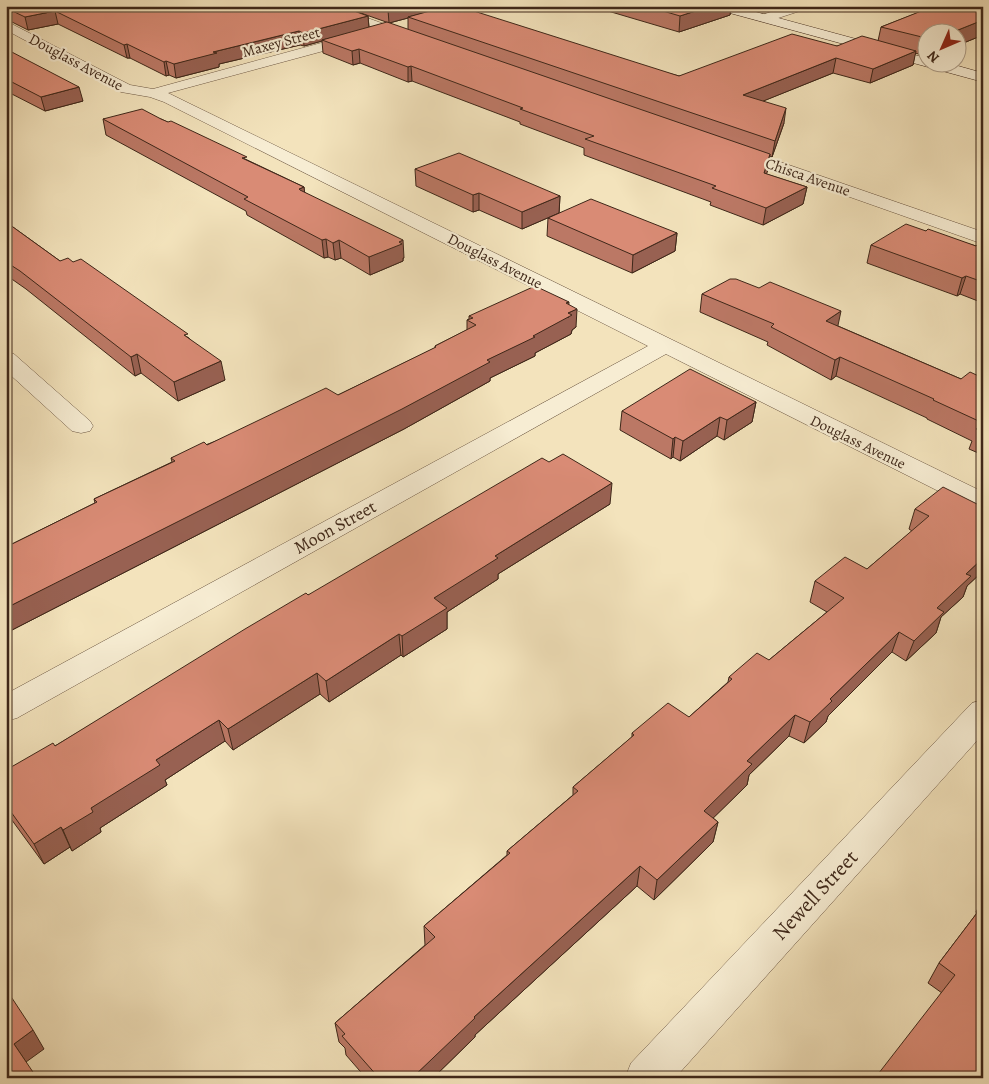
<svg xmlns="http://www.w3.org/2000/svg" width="989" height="1084" font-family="Alegreya,serif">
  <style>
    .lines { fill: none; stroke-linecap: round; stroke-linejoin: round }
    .minor-casing { stroke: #6b5642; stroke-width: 1 }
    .secondary-casing { stroke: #3e2719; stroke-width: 1 }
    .minor { fill: #f7edd3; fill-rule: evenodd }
    .secondary { fill: #f7edd3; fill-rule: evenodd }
    .wall { fill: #bb7865; stroke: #3e2719 }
    .shaded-wall { fill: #986152; stroke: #3e2719 }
    .building { fill: #d98b75; stroke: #3e2719 }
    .labels { text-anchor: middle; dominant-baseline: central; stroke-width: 4.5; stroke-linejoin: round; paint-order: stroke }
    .far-street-label { font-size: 15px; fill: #3e2719; stroke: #f7edd3 }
    .street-label { font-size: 18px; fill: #3e2719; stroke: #f7edd3 }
    .near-street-label { font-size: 21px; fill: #3e2719; stroke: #f7edd3 }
  </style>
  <rect width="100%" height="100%" fill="#f3e3bc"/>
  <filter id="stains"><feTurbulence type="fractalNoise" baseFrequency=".004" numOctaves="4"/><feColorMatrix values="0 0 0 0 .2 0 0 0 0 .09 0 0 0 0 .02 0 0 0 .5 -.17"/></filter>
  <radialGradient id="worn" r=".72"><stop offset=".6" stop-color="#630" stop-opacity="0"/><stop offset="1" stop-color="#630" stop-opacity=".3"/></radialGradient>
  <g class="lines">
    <defs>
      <g id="minor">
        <path d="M316,6H334L415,35L417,38L410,42L405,41L318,9Z"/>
        <path d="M461,6H481L479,9L430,23L424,19L426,16Z"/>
        <path d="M789,6H808L806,9L766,22L760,18L762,15Z"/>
        <path d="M6,21L130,85L153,89L354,34H364L366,37L364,40L168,93L983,492V511L974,509L666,354L17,718L6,721V694L648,346L164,102L150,97L121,92L6,30Z"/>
        <path d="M734,146L983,232V244L728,154L726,151L728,148Z"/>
        <path d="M6,352L14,354L90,421L93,426L90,431L81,433L72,431L6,371Z"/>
        <path d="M983,700V734L675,1078H625L631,1063L972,703Z"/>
      </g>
      <path id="secondary" d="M713,6H734L926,58V62H944L983,73V82L715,9Z"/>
    </defs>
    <!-- minor casing -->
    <use href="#minor" class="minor-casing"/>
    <!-- secondary casing -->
    <use href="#secondary" class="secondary-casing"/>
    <!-- minor -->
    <use href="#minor" class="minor"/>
    <!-- secondary -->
    <use href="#secondary" class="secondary"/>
  </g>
  <!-- wall -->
  <g class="wall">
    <path d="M6,6L368,16L369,27L408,30V18L389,23L341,6H433V10L679,76L837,46L878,41L881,27L920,12L897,6H983V35L956,46V32H926V56L915,53L913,65L870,83L833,73L763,101L784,123L772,157L770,156L766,174L807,187L803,204L763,225L710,205L711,202L584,155V148L520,124V122L412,81L408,82L360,63L353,65L323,53L322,41L304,46L300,45L219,64V67L176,78L169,75L166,76L130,58H127L58,24L28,30L6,19Z"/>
    <path d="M591,6H731L730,15L679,32Z"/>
    <path d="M742,6H756L750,8Z"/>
    <path d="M6,49L83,101L45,111L6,91Z"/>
    <path d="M103,119H161L304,187V192L404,258H403V261L370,275L341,258L335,260L328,257L324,258L247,215L246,211L106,135Z"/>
    <path d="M415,169L560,196L559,213L522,229L479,210L473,212L416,186Z"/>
    <path d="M548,218L677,233L675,251L632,273L547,236Z"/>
    <path d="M6,222L60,261L189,338L225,380L178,401L141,373L135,376L26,289L6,275Z"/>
    <path d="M926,231L976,246H983V303L960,294L957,296L867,263L871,245Z"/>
    <path d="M702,294L838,326L961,379L983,378V455L969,449L972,441L927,419V418L836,376L831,380L767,345L768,342L700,312Z"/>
    <path d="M568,304L576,327L572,330L571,334L535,353V356L490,378V381L404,429L12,630L8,626L6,627V547L95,503L94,499L172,462L171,458L338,395L435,348V346L467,330V320L469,319V316Z"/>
    <path d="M756,402L752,422L724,440L717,436L680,461L673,457L671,459L620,430L622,411Z"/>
    <path d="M610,504L498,574V579L447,612V629L403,657L401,655L329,702L320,694L233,750L225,741L165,780L167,785L100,828L101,832L72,851L70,847L44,864L6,812V770L55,746L308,595Z"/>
    <path d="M983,507V571L967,586L963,597L941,617L936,633L906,661L892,652L828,716L826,722L804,743L789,736L749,775L747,785L713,818L718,822L713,842L654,900L637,886L475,1035V1037L433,1078H366L346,1055L345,1048L339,1042L335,1023L425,945L424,926L507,855V851L573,795V787L632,737V733L689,717L728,682L729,677L769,660L827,612L810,602L815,581L867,569L912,531L909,529L915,509Z"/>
    <path d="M983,899V1078L942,993L928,983L939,963L977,913L976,912Z"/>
  </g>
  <!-- shaded-wall -->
  <g class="shaded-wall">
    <path d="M404,6H433V11L408,17V18L389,23L388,10Z"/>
    <path d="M711,6H731L730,15L679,32L680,16Z"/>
    <path d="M55,11L58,24L28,30L25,17Z"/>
    <path d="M368,16L369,29L322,40V41L304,46L303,33Z"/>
    <path d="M983,20V35L956,46V32H953Z"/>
    <path d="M6,21L10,34L6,35Z"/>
    <path d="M299,31L300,45L219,64V67L176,78L174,64L213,52Z"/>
    <path d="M127,44L130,58H127L124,45Z"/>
    <path d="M359,49L360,63L353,65L352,51Z"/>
    <path d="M916,51L913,65L870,83L873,69Z"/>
    <path d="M836,58L833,73L741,110L743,95Z"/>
    <path d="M166,61L169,75L166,76L164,62Z"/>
    <path d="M411,66L412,81L408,82V67Z"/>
    <path d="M79,87L83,101L45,111L41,97Z"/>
    <path d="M786,108L784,123L772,157L775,141Z"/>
    <path d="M770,154L768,170L761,189L764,173Z"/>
    <path d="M304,187L306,204L299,189Z"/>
    <path d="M807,187L803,204L763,225L766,208Z"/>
    <path d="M479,193V210L473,212V195Z"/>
    <path d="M560,196L559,213L522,229V212Z"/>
    <path d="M677,233L675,251L632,273L633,255Z"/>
    <path d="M326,239L328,257L324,258L322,240Z"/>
    <path d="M339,240L341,258L335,260L333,243Z"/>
    <path d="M403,240L404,258H403V261L370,275L369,257Z"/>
    <path d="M966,276L960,294L957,296L962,278Z"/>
    <path d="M569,302L568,318V313L577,309L576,327L572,330L571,334L535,353V356L490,378V381L404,429L12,630L6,617V608L533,336L566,303Z"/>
    <path d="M841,311L837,330L826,321Z"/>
    <path d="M137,354L141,373L135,376L131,357Z"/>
    <path d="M840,357L836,376L831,380L835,360Z"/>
    <path d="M221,361L225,380L178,401L174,382Z"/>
    <path d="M756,402L752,422L724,440L727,420Z"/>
    <path d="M720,417L717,436L680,461L683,441Z"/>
    <path d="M675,437L673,457L671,459L673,439Z"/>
    <path d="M612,483L610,504L498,574V579L447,612V629L403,657L402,636L434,598L495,556Z"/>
    <path d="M983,558V571L967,586L963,597L941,617L936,633L906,661L914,641L937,608L966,574Z"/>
    <path d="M899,632L892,652L828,716L826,722L804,743L810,722L830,699Z"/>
    <path d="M399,634L401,655L329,702L326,681Z"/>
    <path d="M317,673L320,694L233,750L228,729Z"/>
    <path d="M795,715L789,736L749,775L747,785L699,832L704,811L747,761Z"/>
    <path d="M219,720L225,741L165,780L167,785L100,828L101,832L72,851L63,830L91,808L156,760Z"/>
    <path d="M718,822L713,842L654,900L657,880Z"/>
    <path d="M61,827L70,847L44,864L34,844Z"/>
    <path d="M640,866L637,886L475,1035V1037L433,1078H412L474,1017Z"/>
    <path d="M33,1030L44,1049L26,1062L14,1044Z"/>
  </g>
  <!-- building -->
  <g class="building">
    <path d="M6,6H340L368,16L303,33L299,31L213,52L217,53L174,64L166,61L164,62L127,44L124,45L55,11L25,17L6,8Z"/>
    <path d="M377,6H404L388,10Z"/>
    <path d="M448,6H458L679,76L792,34L837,46L862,36L916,51L873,69L836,58L743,95L786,108L775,141L408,17Z"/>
    <path d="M646,6H711L680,16Z"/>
    <path d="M934,6H983V20L953,32H926V38L881,27Z"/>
    <path d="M387,22L770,154L764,173L807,187L766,208L712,188L716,186L585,139L594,136L520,109L523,108L411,66L408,67L359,49L352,51L322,40Z"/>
    <path d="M6,49L79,87L41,97L6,79Z"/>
    <path d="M142,109L161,119L168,122L171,121L247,157L242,158L304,187L299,189L300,190L403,240L399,242L402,244L369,257L339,240L333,243L326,239L322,240L244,199L248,197L103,119Z"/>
    <path d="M459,153L560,196L522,212L479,193L473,195L415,169Z"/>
    <path d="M591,199L677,233L633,255L548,218Z"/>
    <path d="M6,222L60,261L68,258L73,262L81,259L188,334L184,335L221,361L174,382L137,354L131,357L20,271L6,262Z"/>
    <path d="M906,224L926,231L928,229L976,246L978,244L983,246V282L966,276L962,278L871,245Z"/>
    <path d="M730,279H736L759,288L770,282L841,311L826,321L961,379L970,372L983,378V423L933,400L934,399L840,357L835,360L771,327L774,324L702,294Z"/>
    <path d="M535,286L569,302L566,303L577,309L568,313L572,315L533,336L535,337L487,360L490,362L402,409L6,608V547L97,502L94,499L175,461L171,458L204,442L207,445L326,388L338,395L436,347L435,346L476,325L467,320L473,318L469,316Z"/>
    <path d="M690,369L756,402L727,420L720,417L683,441L675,437L673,439L622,411Z"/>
    <path d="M983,424V432L976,429Z"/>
    <path d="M563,454L612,483L495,556L498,558L434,598L447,608L402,636L399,634L326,681L317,673L228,729L219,720L156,760L160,765L91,808L93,812L63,830L61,827L34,844L6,805V770L53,743L55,746L245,629L306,593L308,595L542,458L549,462Z"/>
    <path d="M943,487L983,507V558L966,574L971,576L937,608L944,612L914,641L899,632L830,699L832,701L810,722L795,715L747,761L752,764L704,811L718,822L657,880L640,866L474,1017L475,1018L412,1078H379L342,1036L345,1034L335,1023L435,937L424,926L510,853L507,851L578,791L573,787L634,735L632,733L668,703L689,717L732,679L729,677L757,653L769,660L844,598L815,581L845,557L867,569L929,516L915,509Z"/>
    <path d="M983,905V1078H875L955,975L939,963Z"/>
    <path d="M6,989L33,1030L14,1044L37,1078H6Z"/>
  </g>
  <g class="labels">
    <!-- far-street labels -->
    <g class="far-street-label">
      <text transform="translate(281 42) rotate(-15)">Maxey Street</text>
      <text transform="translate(76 62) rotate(28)">Douglass Avenue</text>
      <text transform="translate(808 177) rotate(19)">Chisca Avenue</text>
      <text transform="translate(495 261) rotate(27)">Douglass Avenue</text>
      <text transform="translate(858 442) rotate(26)">Douglass Avenue</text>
    </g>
    <!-- street labels -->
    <g class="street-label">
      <text transform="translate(335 527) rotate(-29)">Moon Street</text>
    </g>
    <!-- near-street labels -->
    <g class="near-street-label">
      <text transform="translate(815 895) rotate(-47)">Newell Street</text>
    </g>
  </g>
  <!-- margin -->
  <rect width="989" height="1084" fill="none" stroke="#f3e3bc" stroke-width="25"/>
  <rect x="8" y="8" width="974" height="1069" fill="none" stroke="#3e2719" stroke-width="2.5"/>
  <rect x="12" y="12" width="964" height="1059" fill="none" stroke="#3e2719"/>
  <!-- north arrow -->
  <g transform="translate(942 48) rotate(225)"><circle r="24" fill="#f7edd3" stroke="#ad9e89"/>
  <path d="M0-4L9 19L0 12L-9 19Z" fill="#8f2418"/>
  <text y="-8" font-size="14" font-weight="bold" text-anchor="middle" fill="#3e2719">N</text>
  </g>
  <rect width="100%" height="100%" filter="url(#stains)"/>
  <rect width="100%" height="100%" fill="url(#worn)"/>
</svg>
